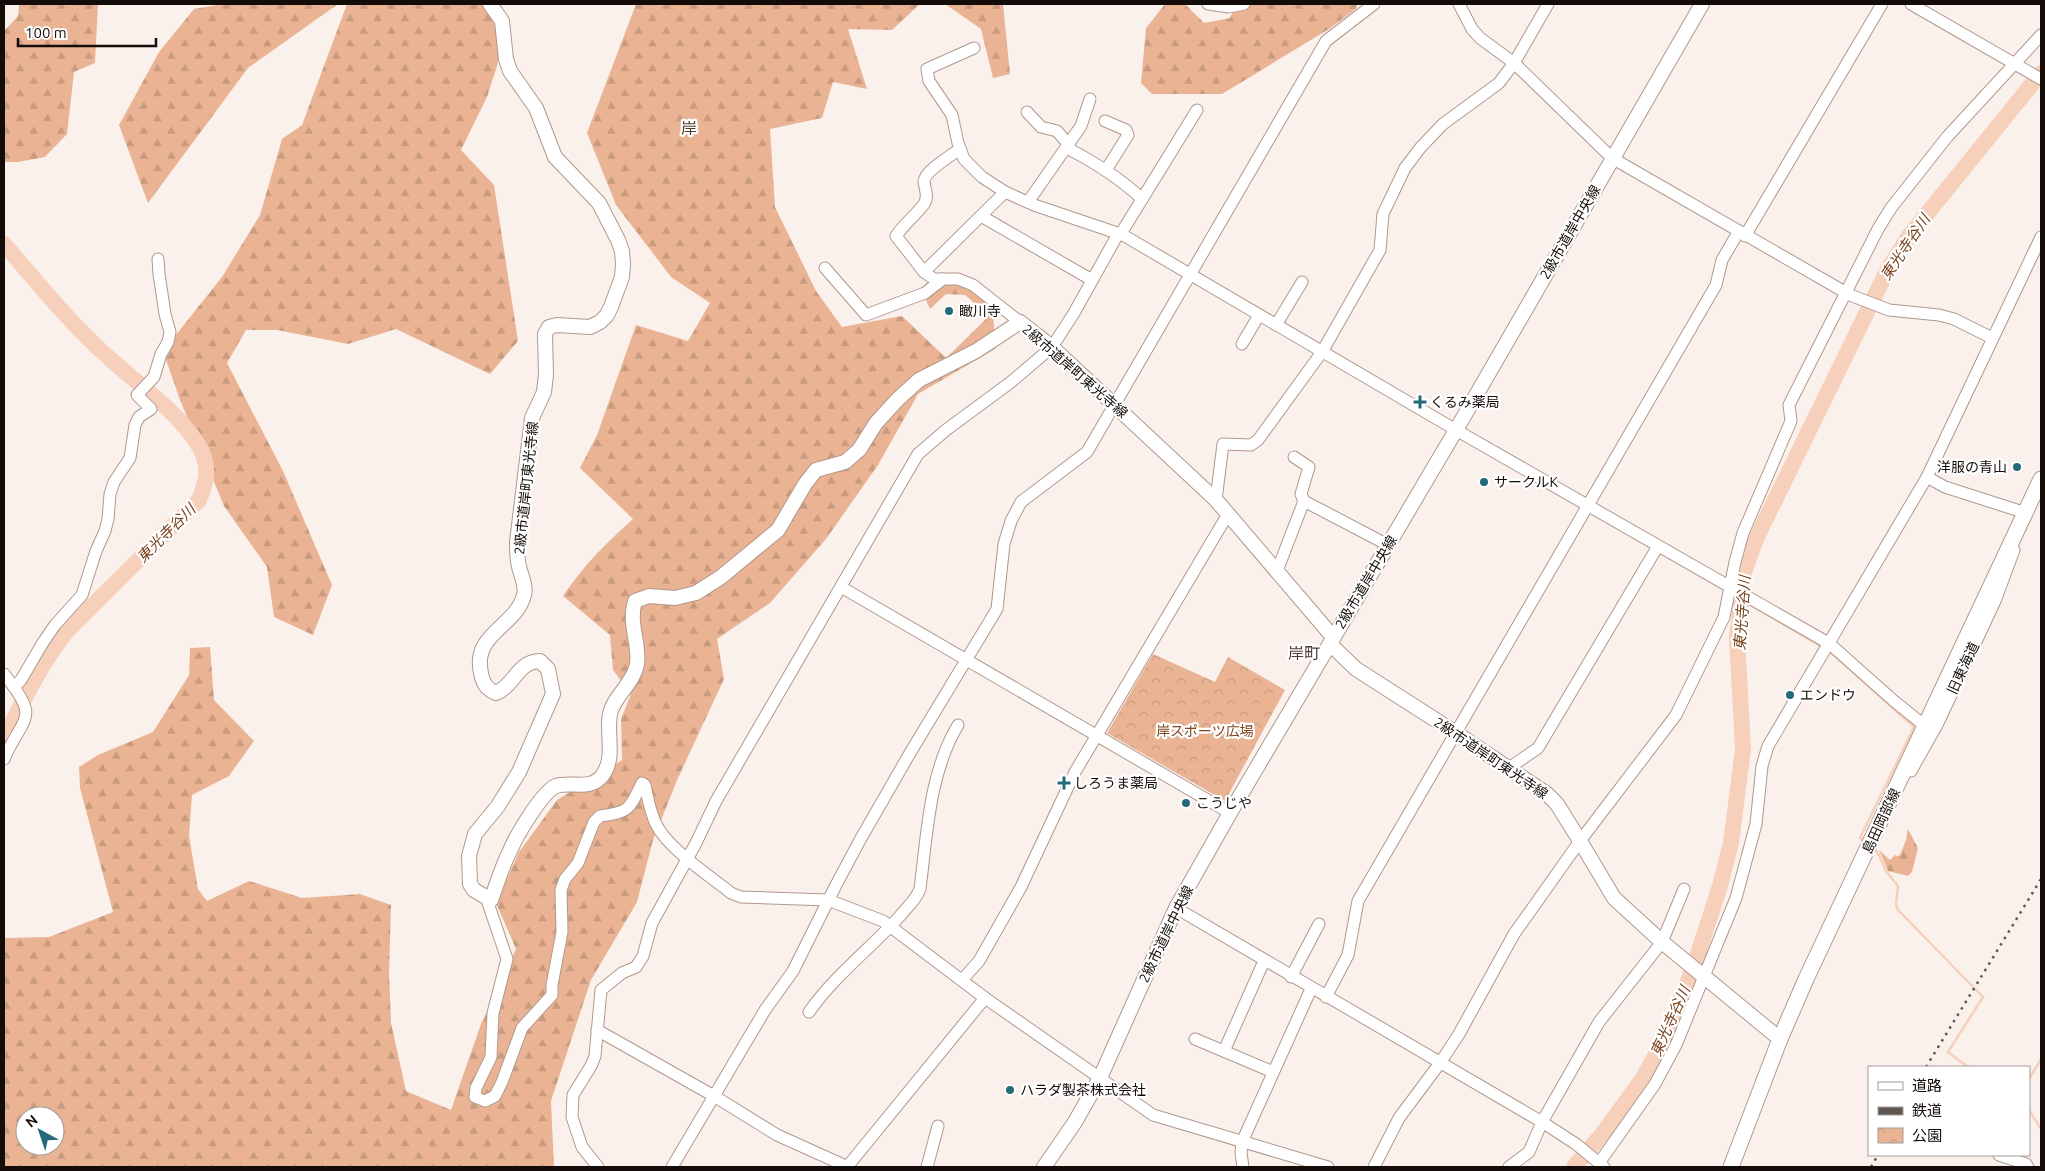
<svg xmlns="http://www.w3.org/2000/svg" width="2045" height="1171" font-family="Ubuntu,'Noto Sans JP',sans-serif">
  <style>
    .forest { fill: url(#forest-firs); fill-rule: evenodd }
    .park { fill: url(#park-crowns) }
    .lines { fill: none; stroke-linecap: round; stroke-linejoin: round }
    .stream { stroke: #f6d0bb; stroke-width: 2.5 }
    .river { stroke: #f6d0bb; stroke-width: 16 }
    .minor-casing { stroke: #b0988c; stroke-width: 13 }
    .tertiary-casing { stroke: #b0988c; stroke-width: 16 }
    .secondary-casing { stroke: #b0988c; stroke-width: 17 }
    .minor { stroke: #fff; stroke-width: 11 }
    .tertiary { stroke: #fff; stroke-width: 14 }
    .secondary { stroke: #fff; stroke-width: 15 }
    .rail { stroke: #605753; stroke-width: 2.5; stroke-dasharray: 2.5 5; stroke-linecap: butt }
    .poi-dot { fill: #256a7a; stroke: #fff; stroke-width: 2 }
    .labels { text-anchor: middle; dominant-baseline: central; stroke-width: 4.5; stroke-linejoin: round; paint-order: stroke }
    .street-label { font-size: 14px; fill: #140c08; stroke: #fff }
    .poi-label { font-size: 14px; fill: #140c08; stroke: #fff; text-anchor: start }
    .park-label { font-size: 14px; fill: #7e441e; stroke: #fff }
    .water-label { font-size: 15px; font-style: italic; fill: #7a411a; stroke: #fff }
    .quarter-label { font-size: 16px; fill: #4f3c30; stroke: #fff }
  </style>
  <defs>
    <pattern id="forest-firs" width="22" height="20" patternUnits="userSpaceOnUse" patternTransform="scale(1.25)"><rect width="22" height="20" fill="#eab494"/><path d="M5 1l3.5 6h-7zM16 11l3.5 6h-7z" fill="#c89a7e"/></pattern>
    <pattern id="park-crowns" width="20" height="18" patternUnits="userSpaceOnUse" patternTransform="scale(1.25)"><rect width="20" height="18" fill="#eab494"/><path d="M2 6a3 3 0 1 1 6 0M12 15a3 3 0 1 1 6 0" fill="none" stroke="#c89a7e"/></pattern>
  </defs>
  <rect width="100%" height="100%" fill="#fbf1ec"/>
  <!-- forest -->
  <g class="forest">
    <path d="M19,4H98L95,63L74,72L67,134L45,157L18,162H4V31L18,16Z"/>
    <path d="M223,4H338L248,68L148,203L119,125L159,52L194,9Z"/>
    <path d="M347,4H486L500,28L498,63L487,97L461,150L494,185L518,341L490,374L396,329L348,344L277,330H246L227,363L283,471L332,585L313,635L274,617L267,567L224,506L180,400L163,351L222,277L260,215L282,139L302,125Z"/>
    <path d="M636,4H920L892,30L848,29L867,89L833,82L822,118L770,129L775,207L816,291L842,327L902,316L946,358L989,316L965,295L946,294L930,309L924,296L945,282L968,285L993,309L995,349L918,394L878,465L826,539L770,603L717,639L724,679L678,778L653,840L637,902L591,980L551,1101L554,1167H4V938L49,937L113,912L80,788L79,767L98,755L153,732L189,675L190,648L210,647L214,700L254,741L229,776L192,795L189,836L198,889L207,901L249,881L302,898L360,894L391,905L389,973L391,1023L406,1091L451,1110L481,1024L516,949L496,903L519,852L557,800L622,760L621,719L631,694L613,670L610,635L563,596C584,565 605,544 633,519L580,468L597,435L636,325L688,341L710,303L671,277L616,205L587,133ZM25,1116H55V1146H25Z"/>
    <path d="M945,4H1003L1010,74L993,78L981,29Z"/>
    <path d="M1165,4H1185L1204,23L1230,18L1236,4H1357L1356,9L1329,29L1222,94H1152L1141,83L1146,28Z"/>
    <path d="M1908,829L1918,848L1912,872L1908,876L1888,871L1879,850L1890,860L1895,855L1897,856L1900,855L1906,840Z"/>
  </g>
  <!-- park -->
  <path class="park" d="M1153,654L1215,682L1228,657L1285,690L1225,801L1107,733Z"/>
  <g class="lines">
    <!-- stream -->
    <g class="stream">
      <path d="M1756,608L1822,647"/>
      <path d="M1829,651L1914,727L1860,838L1864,841"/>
      <path d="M1874,849L1878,853L1886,871L1898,886L1896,904L1898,910L1983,997L1948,1052L1968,1067"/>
      <path d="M2029,1079L2041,1059"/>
      <path d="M2029,1110L2041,1129"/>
    </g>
    <!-- river -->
    <g class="river">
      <path d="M4,244C37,282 69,322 107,356C136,383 176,410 197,443C210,463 208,479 199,500L68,630C41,663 23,701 4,739"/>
      <path d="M1574,1167L1604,1132L1643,1078L1662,1043L1693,969L1720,886L1731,843L1743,749L1737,638L1744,572L1756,539L1888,269L1909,236L2041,73"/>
    </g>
    <defs>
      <g id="minor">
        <path d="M1208,4L1229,7L1244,4"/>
        <path d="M1459,4L1472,29L1480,38L1514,63L1612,158L1850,295L1889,310L1939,315L1954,319L1992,338"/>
        <path d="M1911,4L2041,79"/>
        <path d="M974,48L927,69L929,81L952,115L958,143L964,159L982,177L1005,192L1034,205L1123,235L1456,430L1830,644L1894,701L1925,726"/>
        <path d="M1027,112L1041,127L1057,131L1069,145"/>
        <path d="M1105,121L1126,130L1128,135L1106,170"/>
        <path d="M1067,148C1094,162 1120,178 1142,199"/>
        <path d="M960,149C952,155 924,171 924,182C925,189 929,197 924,204C916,215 904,224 896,236L924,272L934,279H958L973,285L1020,322"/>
        <path d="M1028,202L1081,126L1090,99"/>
        <path d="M981,216L1092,280"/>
        <path d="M1120,235L1197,110"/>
        <path d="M1745,236L1882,4"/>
        <path d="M825,268L866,315L925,293L943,279"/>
        <path d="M924,272L1005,192"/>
        <path d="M1276,325L1302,282"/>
        <path d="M1242,344L1259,315"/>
        <path d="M1294,457L1309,467L1301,494L1304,501"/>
        <path d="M1927,477L1945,487L2026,513L2024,519"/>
        <path d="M1216,500L1223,444L1251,445L1258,440L1322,352L1380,250L1383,214L1405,168L1421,147L1443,124L1499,83L1514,63L1548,4"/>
        <path d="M1277,571L1304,501L1388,545"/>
        <path d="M841,587L1230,813"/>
        <path d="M4,674C41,720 24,714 4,759"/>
        <path d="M14,687L21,680L42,644L55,625L82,595L96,551L105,531L108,519L110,494L114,482L130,458L135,425L139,417L151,409L137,395L154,377L161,354L168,342L170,332L165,314L159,274L158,259"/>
        <path d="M1509,768L1538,748L1658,546"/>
        <path d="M1911,771L1938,723L1995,601L2014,550"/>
        <path d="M486,897L507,959L493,1013L491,1057L476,1088L475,1097L485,1101L495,1096L502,1082L522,1028L552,995V985L562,932L561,890L565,879L578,863L594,822L600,816C630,812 629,810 642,783L645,785C648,799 650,813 657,826C669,849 710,876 731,893L741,897L828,900L883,921L985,998L1153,1115L1328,1167"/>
        <path d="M1176,908L1542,1122L1576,1144L1604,1167"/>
        <path d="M1291,977L1319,924"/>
        <path d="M962,980L979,961L1021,887L1075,772L1228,514"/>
        <path d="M1326,997L1348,955L1358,901L1716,285L1722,260L1739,231"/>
        <path d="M809,1012C835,975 870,949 900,916C907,907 916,900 920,889C927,835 929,773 958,725"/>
        <path d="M597,1030L714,1096L777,1135L848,1167"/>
        <path d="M1195,1039L1273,1072"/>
        <path d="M1224,1051L1264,961"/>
        <path d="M1999,1155L2026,1164L2028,1167"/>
        <path d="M1599,1163L1655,1084L1676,1045L1736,898L1756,824L1762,766L1768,746L1927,477L2041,237"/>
        <path d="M598,1167L582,1147L572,1117L573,1095L591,1066L595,1056L601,990L622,973L636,967L643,956L652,923L696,843L716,801L918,454L946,430L1011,382L1052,347L1074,313L1118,234"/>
        <path d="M672,1167L765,1010L793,971L836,885L860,840L910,753L997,609L1004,544L1011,521L1021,502L1087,452L1326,41L1374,4"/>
        <path d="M847,1167L985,998"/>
        <path d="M927,1167L938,1126"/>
        <path d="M1243,1167L1241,1153L1242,1142L1311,989"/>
        <path d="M1374,1167L1399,1118L1440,1063L1459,1034L1514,934L1580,841L1676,715L1724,617L1735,562L1743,533L1791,421L1789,405L1878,229L1891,208L1947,137L2041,35"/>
        <path d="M1509,1167L1529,1152L1542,1122L1599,1022L1662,942L1684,889"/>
      </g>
      <g id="tertiary">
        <path d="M490,4L502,21L506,59L510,71L536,108L555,157L599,203L618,240L622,251L623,264L622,277L611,307L607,315L600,322L590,327L557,325L549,327L545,334L546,375L544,392L532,418L517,542C517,548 517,555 518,561C519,572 527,585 524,595C516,627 472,633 481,673C483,683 486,689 496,693C514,686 518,661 540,661L548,669L553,694L519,772L498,806L475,834L469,856L470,884L474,890L491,900C497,884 502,866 510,851C516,836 542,792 556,786C571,781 590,791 602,776C616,758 606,734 610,714C613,697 634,683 637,664C640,643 628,624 635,601L649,596L675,598L696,593L721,577L778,530L805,484L816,470L845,462L859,450L876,423L898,399L919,380L976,351L1020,322L1052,347L1216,500L1333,637"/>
        <path d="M1330,644L1356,669L1456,733L1547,794L1557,804L1580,841L1614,898L1662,942L1780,1039"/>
        <path d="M1044,1167L1075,1122L1100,1078L1176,908L1230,813L1456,430L1702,4"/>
      </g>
      <path id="secondary" d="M1731,1167L1780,1039L1806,979L2041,479"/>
    </defs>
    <!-- minor casing -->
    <use href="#minor" class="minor-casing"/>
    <!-- tertiary casing -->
    <use href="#tertiary" class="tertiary-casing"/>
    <!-- secondary casing -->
    <use href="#secondary" class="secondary-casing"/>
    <!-- minor -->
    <use href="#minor" class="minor"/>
    <!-- tertiary -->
    <use href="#tertiary" class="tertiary"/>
    <!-- secondary -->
    <use href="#secondary" class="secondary"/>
    <!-- rail -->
    <g class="rail">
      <path d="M1926,1067L2041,879"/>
      <path d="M1871,1167L1878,1155"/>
    </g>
  </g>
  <!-- markers -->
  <g class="poi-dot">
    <circle cx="949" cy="311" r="5"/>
    <path d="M1417.5 394.5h5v5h5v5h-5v5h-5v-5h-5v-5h5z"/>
    <circle cx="2017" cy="467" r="5"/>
    <circle cx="1484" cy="482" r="5"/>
    <circle cx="1790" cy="695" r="5"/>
    <path d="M1061.5 775.5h5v5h5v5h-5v5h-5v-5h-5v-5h5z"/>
    <circle cx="1186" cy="803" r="5"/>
    <circle cx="1010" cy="1090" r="5"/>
  </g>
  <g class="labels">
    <!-- street labels -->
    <g class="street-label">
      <text transform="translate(1570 232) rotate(-60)">2級市道岸中央線</text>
      <text transform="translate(1075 371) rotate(41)">2級市道岸町東光寺線</text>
      <text transform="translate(526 488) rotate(-84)">2級市道岸町東光寺線</text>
      <text transform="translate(1366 582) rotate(-59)">2級市道岸中央線</text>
      <text transform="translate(1963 668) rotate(-65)">旧東海道</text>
      <text transform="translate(1491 758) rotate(34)">2級市道岸町東光寺線</text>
      <text transform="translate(1881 821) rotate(-65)">島田岡部線</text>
      <text transform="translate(1166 934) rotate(-64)">2級市道岸中央線</text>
    </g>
    <!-- poi labels -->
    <g class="poi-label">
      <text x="959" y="311">瞰川寺</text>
      <text x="1430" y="402">くるみ薬局</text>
      <text x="2007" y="467" text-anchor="end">洋服の青山</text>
      <text x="1494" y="482">サークルK</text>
      <text x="1800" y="695">エンドウ</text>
      <text x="1074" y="783">しろうま薬局</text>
      <text x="1196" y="803">こうじや</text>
      <text x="1020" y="1090">ハラダ製茶株式会社</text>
    </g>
    <!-- park labels -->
    <g class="park-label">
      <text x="1205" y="731">岸スポーツ広場</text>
    </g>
    <!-- water labels -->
    <g class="water-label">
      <text transform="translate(1905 247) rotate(-56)">東光寺谷川</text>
      <text transform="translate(166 533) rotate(-45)">東光寺谷川</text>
      <text transform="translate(1742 613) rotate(-86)">東光寺谷川</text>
      <text transform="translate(1670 1021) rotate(-66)">東光寺谷川</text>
    </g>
    <!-- quarter labels -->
    <g class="quarter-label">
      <text x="689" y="128">岸</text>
      <text x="1304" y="653">岸町</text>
    </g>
  </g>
  <!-- border -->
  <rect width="2045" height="1171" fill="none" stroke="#140c08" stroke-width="10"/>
  <!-- legend -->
  <rect x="1868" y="1066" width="162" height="90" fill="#ffffff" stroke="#a19e9c"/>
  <rect x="1878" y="1082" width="25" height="8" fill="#ffffff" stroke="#a19e9c"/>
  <text x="1912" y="1091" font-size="15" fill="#140c08">道路</text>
  <rect x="1878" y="1107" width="25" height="8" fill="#605753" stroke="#a19e9c"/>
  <text x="1912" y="1116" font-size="15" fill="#140c08">鉄道</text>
  <rect x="1878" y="1128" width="25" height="15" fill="url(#park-crowns)" stroke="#a19e9c"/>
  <text x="1912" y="1141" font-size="15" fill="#140c08">公園</text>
  <!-- north arrow -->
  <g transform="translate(40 1131) rotate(320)"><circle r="24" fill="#ffffff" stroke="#a19e9c"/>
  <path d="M0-4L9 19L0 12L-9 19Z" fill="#256a7a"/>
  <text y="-8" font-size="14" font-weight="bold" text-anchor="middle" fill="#140c08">N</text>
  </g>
  <!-- scale -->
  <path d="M18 38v8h138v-8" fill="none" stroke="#140c08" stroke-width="2.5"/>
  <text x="25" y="38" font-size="15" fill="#140c08" stroke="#ffffff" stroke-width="4" paint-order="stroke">100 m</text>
</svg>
